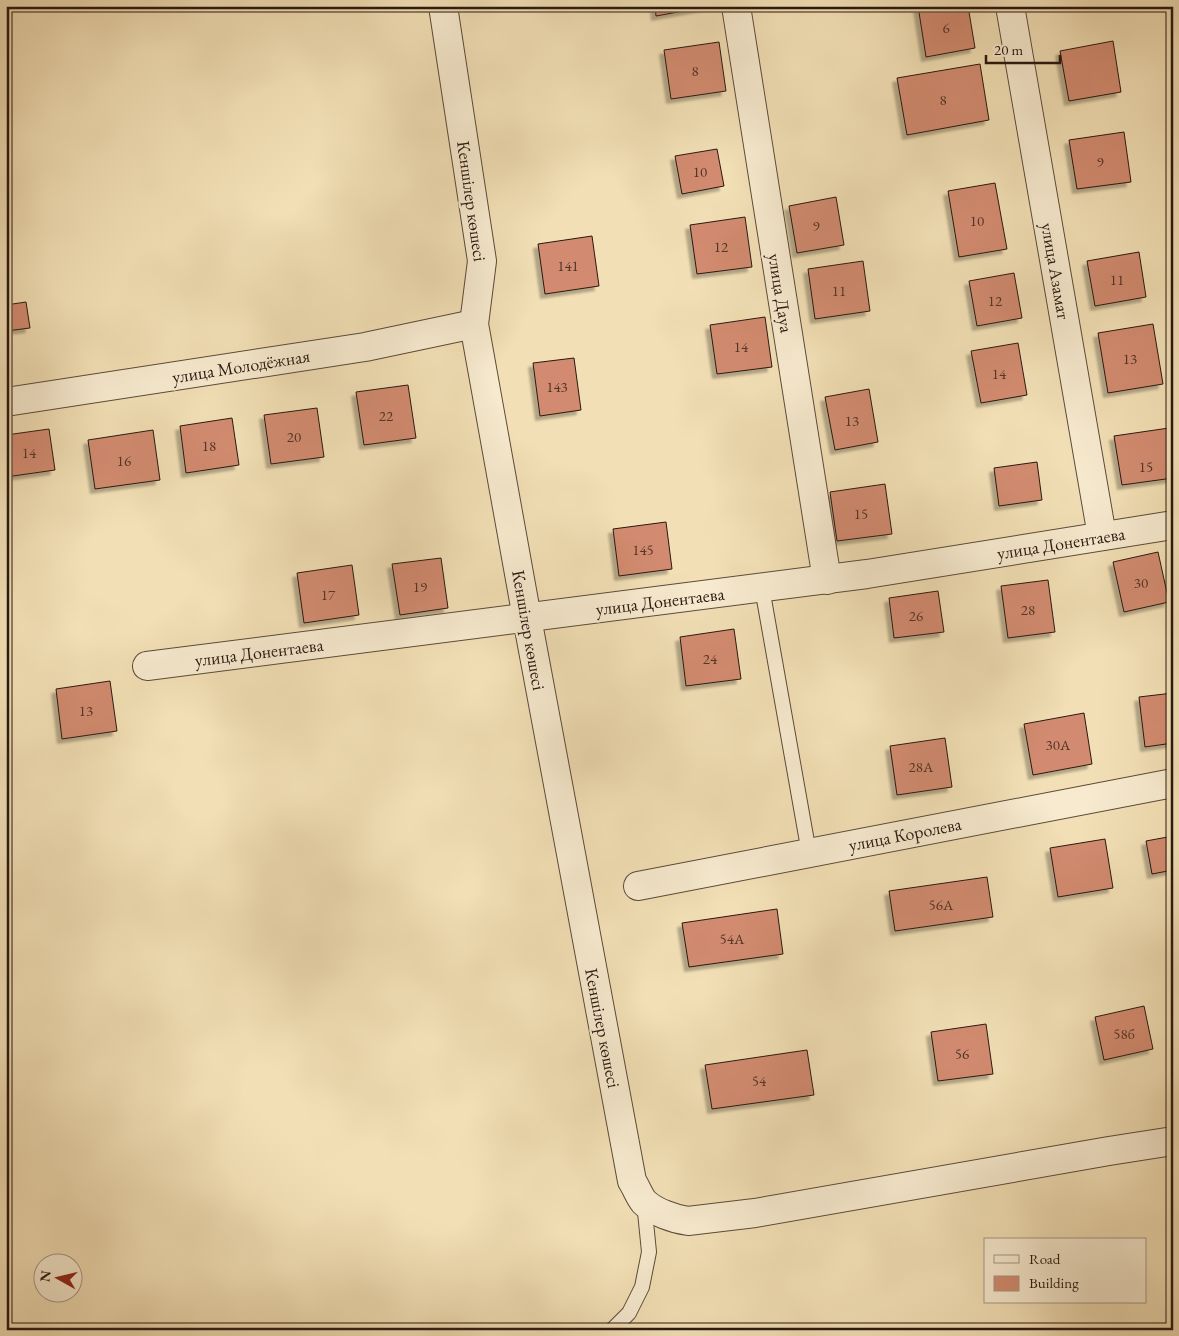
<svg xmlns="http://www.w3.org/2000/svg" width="1179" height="1336" font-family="'EB Garamond',serif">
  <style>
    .building { fill: #d28b6f; stroke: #291811; filter: url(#shadow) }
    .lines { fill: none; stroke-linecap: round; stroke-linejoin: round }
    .service-casing { stroke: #5b4a3a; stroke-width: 16 }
    .minor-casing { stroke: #5b4a3a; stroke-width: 30 }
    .service { stroke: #f7eacf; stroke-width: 14 }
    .minor { stroke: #f7eacf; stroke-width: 28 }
    .labels { text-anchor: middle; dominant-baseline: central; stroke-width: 4.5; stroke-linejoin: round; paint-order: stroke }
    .number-label { font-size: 15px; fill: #533528 }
    .street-label { font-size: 18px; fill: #291811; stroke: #f7eacf }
  </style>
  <defs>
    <filter id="shadow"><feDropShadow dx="-4.5" dy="4.5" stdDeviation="1" flood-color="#0004"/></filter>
  </defs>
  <rect width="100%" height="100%" fill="#f2dfb5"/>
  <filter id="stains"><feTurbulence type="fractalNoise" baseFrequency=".004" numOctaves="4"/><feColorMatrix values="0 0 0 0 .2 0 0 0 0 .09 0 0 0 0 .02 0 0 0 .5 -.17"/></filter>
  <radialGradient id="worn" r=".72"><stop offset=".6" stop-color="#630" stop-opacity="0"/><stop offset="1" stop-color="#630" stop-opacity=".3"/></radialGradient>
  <!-- building -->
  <g class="building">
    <path d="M655,6H711L656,16Z"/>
    <path d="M918,6H968L975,48L926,57Z"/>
    <path d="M1113,41L1121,92L1069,101L1060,51Z"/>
    <path d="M719,42L726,91L671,99L664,50Z"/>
    <path d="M980,64L989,120L907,135L897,78Z"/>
    <path d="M1124,132L1131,182L1077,189L1069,140Z"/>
    <path d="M717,149L724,186L682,194L675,156Z"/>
    <path d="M995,183L1007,249L959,257L948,191Z"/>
    <path d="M836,197L844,245L797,253L789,206Z"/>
    <path d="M745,217L752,267L697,274L690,225Z"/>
    <path d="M592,236L599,286L545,294L538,244Z"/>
    <path d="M1139,252L1146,297L1095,306L1087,261Z"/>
    <path d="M863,261L870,311L815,319L808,269Z"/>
    <path d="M1014,273L1022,318L977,326L969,281Z"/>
    <path d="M26,302L30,328L6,331V305Z"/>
    <path d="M765,317L772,367L717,374L710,325Z"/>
    <path d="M1153,324L1163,384L1108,393L1098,333Z"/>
    <path d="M1018,343L1027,395L981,403L971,351Z"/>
    <path d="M574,358L581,410L540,416L533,363Z"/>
    <path d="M408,385L416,438L364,445L356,392Z"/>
    <path d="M869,389L878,442L835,450L825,397Z"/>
    <path d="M317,408L324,457L271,464L264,415Z"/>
    <path d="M232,418L239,465L186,473L180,426Z"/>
    <path d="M1169,428L1173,454V478L1122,485L1114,436Z"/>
    <path d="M49,429L55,470L6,477V435Z"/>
    <path d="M153,430L160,480L95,489L88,440Z"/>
    <path d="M1037,462L1042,500L999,506L994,468Z"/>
    <path d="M885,484L892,534L837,541L830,492Z"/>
    <path d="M666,522L672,569L619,576L613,529Z"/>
    <path d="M1158,552L1169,602L1124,612L1113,562Z"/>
    <path d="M441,558L448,608L400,615L392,564Z"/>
    <path d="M352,565L359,615L304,623L297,573Z"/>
    <path d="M1048,580L1055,632L1008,638L1001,586Z"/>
    <path d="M938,591L944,632L894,638L889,598Z"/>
    <path d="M734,629L741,679L686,686L680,637Z"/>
    <path d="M110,681L117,731L62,739L56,689Z"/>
    <path d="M1173,693V743L1145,747L1139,697Z"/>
    <path d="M1084,713L1092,764L1033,775L1024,724Z"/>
    <path d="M945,738L952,787L897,795L890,746Z"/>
    <path d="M1173,836V870L1152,874L1146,841Z"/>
    <path d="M1105,839L1113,888L1058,897L1050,848Z"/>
    <path d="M987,877L993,917L895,931L889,891Z"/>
    <path d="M777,909L783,954L689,967L682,923Z"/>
    <path d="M1144,1006L1153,1049L1104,1060L1095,1017Z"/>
    <path d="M986,1024L993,1074L938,1081L931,1032Z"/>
    <path d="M807,1050L814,1095L712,1109L705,1065Z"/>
  </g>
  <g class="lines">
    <defs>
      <g id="service">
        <path d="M762,588L809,853"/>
        <path d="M612,1330L629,1313L642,1287L649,1252L644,1202"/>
      </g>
      <g id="minor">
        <path d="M443,6L482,261L474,324L527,618L632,1181C636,1187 639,1196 644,1202C654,1212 674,1219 688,1221L755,1213L1109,1151L1173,1141"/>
        <path d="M736,6L827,580"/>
        <path d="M1010,6L1102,536"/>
        <path d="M6,402L365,347L474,324"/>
        <path d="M147,666L867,574L1173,525"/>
        <path d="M638,886L1173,783"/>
      </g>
    </defs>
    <!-- service casing -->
    <use href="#service" class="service-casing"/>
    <!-- minor casing -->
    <use href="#minor" class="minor-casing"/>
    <!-- service -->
    <use href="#service" class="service"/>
    <!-- minor -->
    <use href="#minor" class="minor"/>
  </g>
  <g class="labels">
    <!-- number labels -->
    <g class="number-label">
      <text x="946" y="27">6</text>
      <text x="695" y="70">8</text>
      <text x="943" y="99">8</text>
      <text x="1100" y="161">9</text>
      <text x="700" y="171">10</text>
      <text x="977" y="220">10</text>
      <text x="816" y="225">9</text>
      <text x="721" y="246">12</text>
      <text x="568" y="265">141</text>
      <text x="1117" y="279">11</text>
      <text x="839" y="290">11</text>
      <text x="995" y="300">12</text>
      <text x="741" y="346">14</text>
      <text x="1130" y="358">13</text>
      <text x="999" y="373">14</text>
      <text x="557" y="386">143</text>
      <text x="386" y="415">22</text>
      <text x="852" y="420">13</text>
      <text x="294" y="436">20</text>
      <text x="209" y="445">18</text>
      <text x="29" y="452">14</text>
      <text x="124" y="460">16</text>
      <text x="1146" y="466">15</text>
      <text x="861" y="513">15</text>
      <text x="643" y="549">145</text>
      <text x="1141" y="582">30</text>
      <text x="420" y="586">19</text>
      <text x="328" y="594">17</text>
      <text x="1028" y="609">28</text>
      <text x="916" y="615">26</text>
      <text x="710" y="658">24</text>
      <text x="86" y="710">13</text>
      <text x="1058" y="744">30А</text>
      <text x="921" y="766">28А</text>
      <text x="941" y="904">56А</text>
      <text x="732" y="938">54А</text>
      <text x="1124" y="1033">58б</text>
      <text x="962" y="1053">56</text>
      <text x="759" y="1080">54</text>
    </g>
    <!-- street labels -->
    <g class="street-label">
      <text transform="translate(472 201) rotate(82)">Кеншілер көшесі</text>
      <text transform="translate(1056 271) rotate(80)">улица Азамат</text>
      <text transform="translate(781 293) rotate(81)">улица Дауа</text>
      <text transform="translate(241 366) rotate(-9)">улица Молодёжная</text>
      <text transform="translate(1061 543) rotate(-9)">улица Донентаева</text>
      <text transform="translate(660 601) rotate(-7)">улица Донентаева</text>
      <text transform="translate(529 630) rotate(80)">Кеншілер көшесі</text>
      <text transform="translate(259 652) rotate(-7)">улица Донентаева</text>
      <text transform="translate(905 834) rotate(-11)">улица Королева</text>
      <text transform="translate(603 1028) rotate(79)">Кеншілер көшесі</text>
    </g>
  </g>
  <!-- margin -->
  <rect width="1179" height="1336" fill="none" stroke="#f2dfb5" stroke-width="25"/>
  <rect x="8" y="8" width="1164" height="1321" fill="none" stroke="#291811" stroke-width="2.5"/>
  <rect x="12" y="12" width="1154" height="1311" fill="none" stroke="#291811"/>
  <!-- legend -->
  <rect x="984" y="1238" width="162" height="65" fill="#f7eacf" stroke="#a59683"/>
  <rect x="994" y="1255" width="25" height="8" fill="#f7eacf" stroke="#a59683"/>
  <text x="1029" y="1264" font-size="15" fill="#291811">Road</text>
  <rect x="994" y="1276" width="25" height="15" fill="#d28b6f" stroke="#a59683"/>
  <text x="1029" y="1288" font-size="15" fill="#291811">Building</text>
  <!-- north arrow -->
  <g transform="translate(58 1278) rotate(278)"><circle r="24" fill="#f7eacf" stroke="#a59683"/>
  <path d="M0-4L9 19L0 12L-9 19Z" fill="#8f2418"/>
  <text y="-8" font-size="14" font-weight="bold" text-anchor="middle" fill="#291811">N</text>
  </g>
  <!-- scale -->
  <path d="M986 55v8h74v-8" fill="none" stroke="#291811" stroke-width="2.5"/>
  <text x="994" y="55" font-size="15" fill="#291811" stroke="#f7eacf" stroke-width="4" paint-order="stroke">20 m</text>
  <rect width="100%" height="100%" filter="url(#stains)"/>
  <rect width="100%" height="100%" fill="url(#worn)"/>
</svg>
